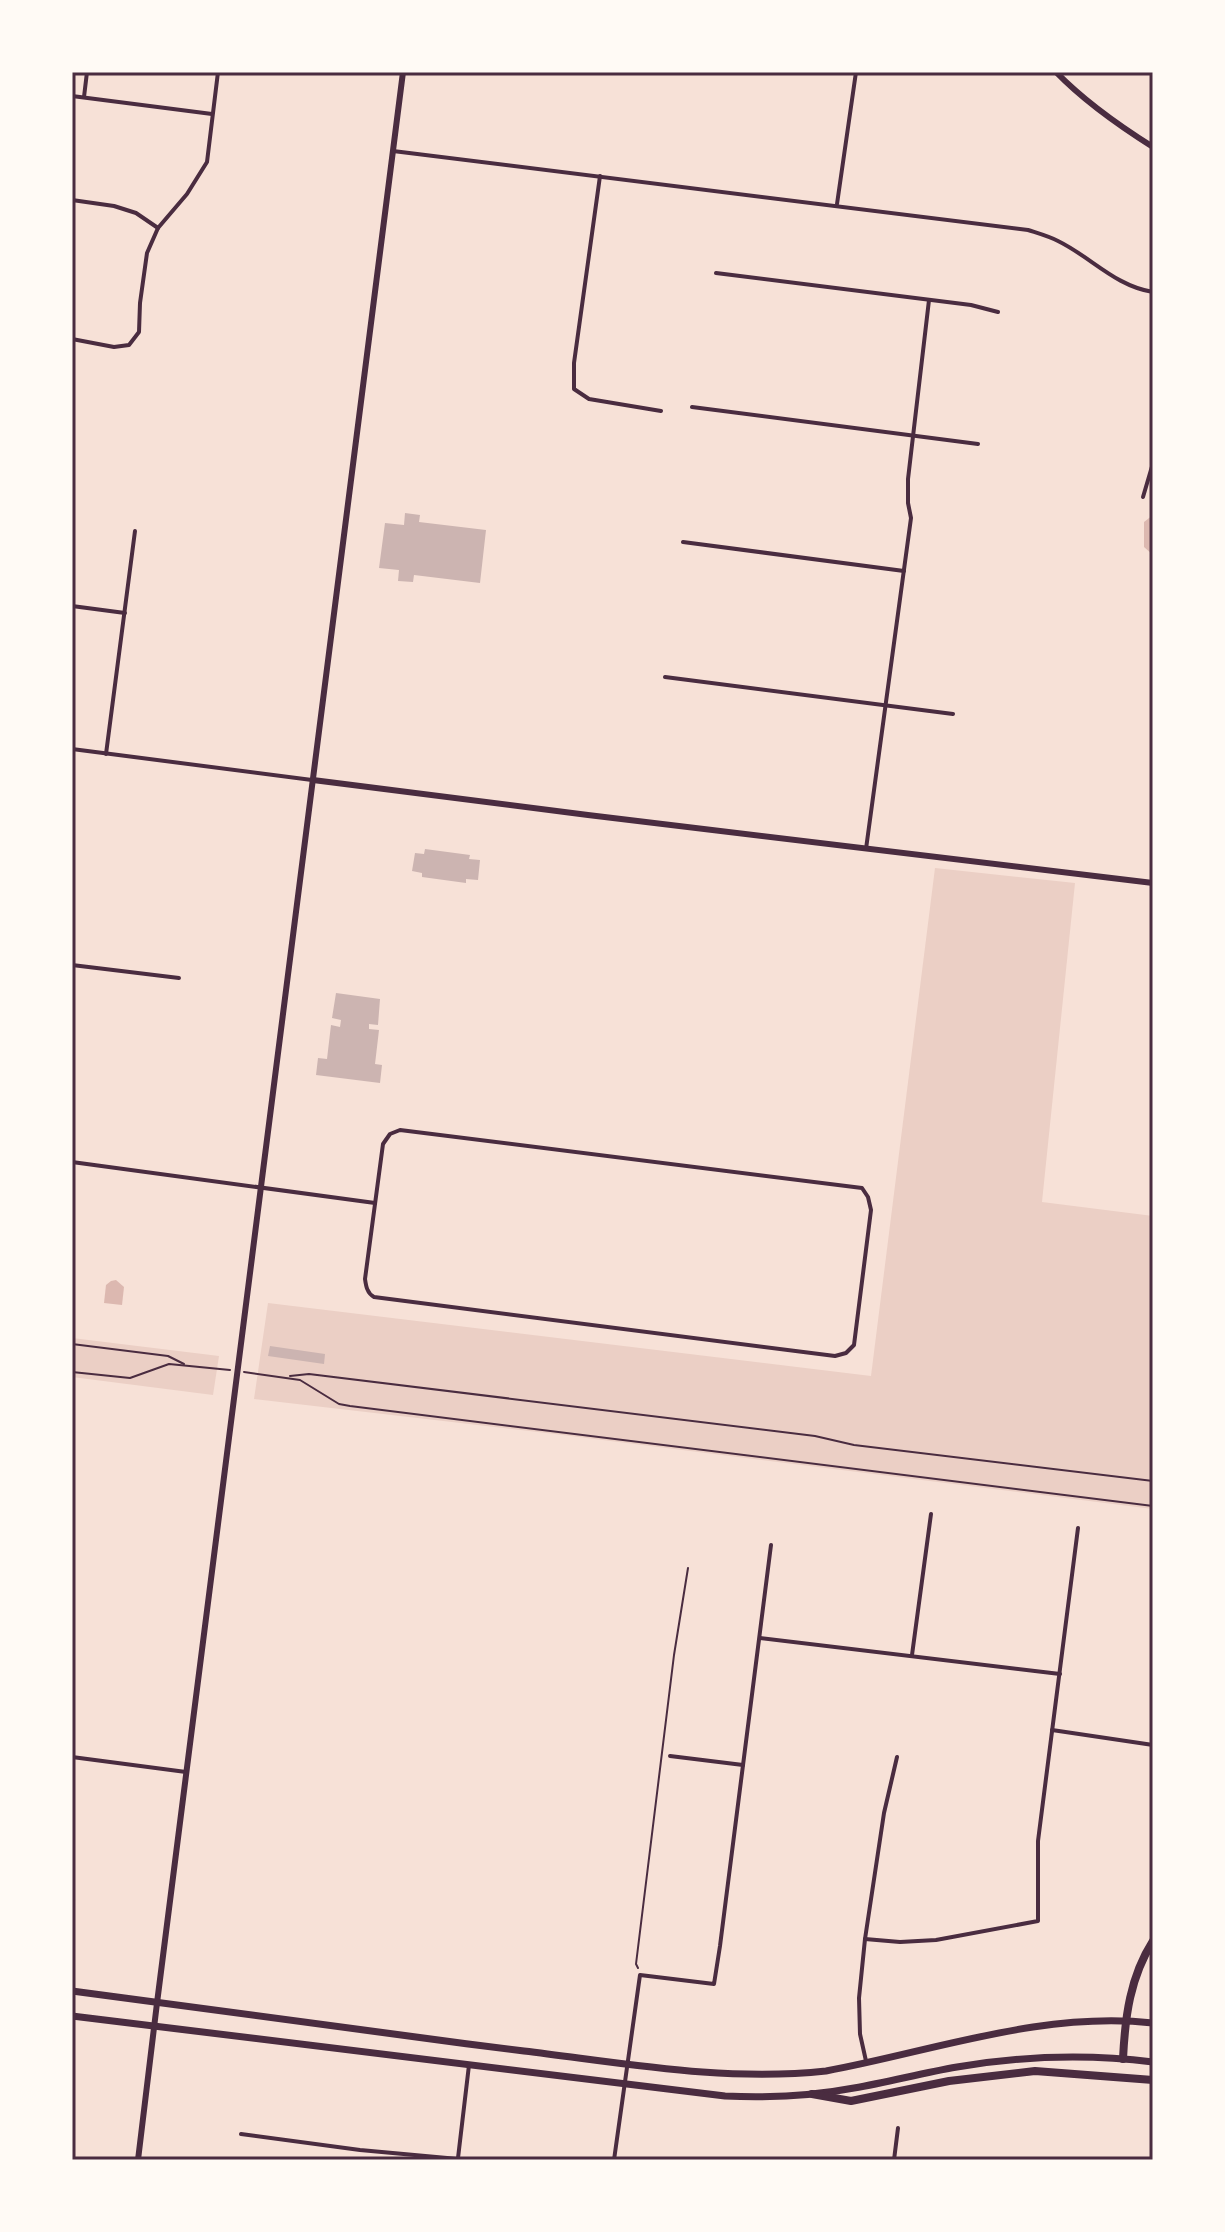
<svg xmlns="http://www.w3.org/2000/svg" width="1225" height="2232" font-family="'Space Grotesk',sans-serif">
  <style>
    .green { fill: #ebcfc5 }
    .water { fill: #dcb8b0 }
    .building { fill: #ccb4b1 }
    .lines { fill: none; stroke-linecap: round; stroke-linejoin: round }
    .path { stroke: #4a2c40; stroke-width: 2 }
    .minor { stroke: #4a2c40; stroke-width: 4 }
    .tertiary { stroke: #4a2c40; stroke-width: 6 }
    .secondary { stroke: #4a2c40; stroke-width: 6 }
    .primary { stroke: #4a2c40; stroke-width: 7 }
    .motorway { stroke: #4a2c40; stroke-width: 8 }
    .neatline { fill: none; stroke: #4a2c40; stroke-width: 3 }
  </style>
  <rect width="100%" height="100%" fill="#f7e1d7"/>
  <!-- green -->
  <g class="green">
    <path d="M935,868L1075,883L1042,1202L1153,1216V1509L555,1434L254,1399L268,1303L871,1376Z"/>
    <path d="M72,1338L219,1356L213,1395L72,1377Z"/>
  </g>
  <!-- water -->
  <g class="water">
    <path d="M1153,515V555L1144,547V522Z"/>
    <path d="M116,1280L124,1287L122,1305L104,1303L106,1285L111,1281Z"/>
  </g>
  <!-- building -->
  <g class="building">
    <path d="M405,513L420,515L419,522L486,530L480,583L414,575L413,582L398,581L399,570L379,568L385,523L404,525Z"/>
    <path d="M425,849L470,855L469,859L480,860L478,880L466,879V883L422,877V873L412,871L415,853L424,854Z"/>
    <path d="M336,993L380,999L378,1025L369,1024V1029L379,1030L375,1064L382,1065L380,1083L316,1075L318,1058L327,1059L331,1025L340,1027L341,1020L332,1018Z"/>
    <path d="M270,1346L325,1354L324,1364L268,1356Z"/>
  </g>
  <g class="lines">
    <!-- path -->
    <g class="path">
      <path d="M72,1344L168,1356L184,1364"/>
      <path d="M72,1372L130,1378L169,1364L230,1370"/>
      <path d="M244,1372L300,1380L339,1404L350,1406L1153,1506"/>
      <path d="M290,1376L309,1374L815,1436L854,1445L1153,1481"/>
      <path d="M638,1968L636,1964L674,1655L688,1568"/>
    </g>
    <!-- minor -->
    <g class="minor">
      <path d="M72,96L212,114"/>
      <path d="M84,97L87,72"/>
      <path d="M393,151L1028,230C1037,233 1048,236 1058,241C1091,257 1115,286 1153,292"/>
      <path d="M600,176L574,363V389L589,399L661,411"/>
      <path d="M72,200L114,206L136,213L158,228"/>
      <path d="M837,204L856,72"/>
      <path d="M716,273L971,305L998,312"/>
      <path d="M72,339L114,347L129,345L139,332L140,303L147,253L158,228L187,194L207,162L218,72"/>
      <path d="M692,407L978,444"/>
      <path d="M1143,497L1153,463"/>
      <path d="M683,542L904,571"/>
      <path d="M72,606L125,613"/>
      <path d="M665,677L953,714"/>
      <path d="M72,749L312,780"/>
      <path d="M106,754L135,531"/>
      <path d="M866,849L911,518L908,503V479L929,300"/>
      <path d="M72,965L179,978"/>
      <path d="M400,1130L862,1188L868,1197L871,1210L854,1345L846,1353L835,1356L374,1297C367,1293 366,1286 365,1279L383,1144L390,1134Z"/>
      <path d="M72,1162L375,1203"/>
      <path d="M760,1638L1060,1674"/>
      <path d="M912,1655L931,1514"/>
      <path d="M1052,1730L1153,1745"/>
      <path d="M670,1756L743,1765"/>
      <path d="M72,1757L186,1772"/>
      <path d="M72,1899L73,1900"/>
      <path d="M865,1939L900,1942L936,1940L1038,1921V1841L1078,1528"/>
      <path d="M866,2061L860,2034L859,1998L865,1939L884,1813L897,1757"/>
      <path d="M241,2134L360,2150L458,2159"/>
      <path d="M458,2158L469,2065"/>
      <path d="M614,2160L640,1975L714,1984L720,1946L771,1545"/>
      <path d="M894,2160L898,2128"/>
    </g>
    <!-- tertiary -->
    <g class="tertiary">
      <path d="M1056,72C1085,102 1118,125 1153,147"/>
      <path d="M313,780L588,815L1153,883"/>
      <path d="M157,2003L403,72"/>
    </g>
    <!-- secondary -->
    <path class="secondary" d="M138,2160L157,2003"/>
    <!-- primary -->
    <g class="primary">
      <path d="M72,1991C222,2012 373,2032 524,2051C624,2063 724,2082 826,2071C934,2051 1041,2011 1153,2023"/>
      <path d="M72,2016L725,2096C768,2098 812,2096 854,2088C889,2082 922,2073 957,2067C1022,2056 1088,2054 1153,2062"/>
    </g>
    <!-- motorway -->
    <g class="motorway">
      <path d="M1123,2059C1125,2017 1130,1977 1153,1941"/>
      <path d="M812,2094L851,2101L949,2081L1035,2071L1153,2080"/>
    </g>
  </g>
  <!-- border -->
  <rect width="1225" height="2232" fill="none" stroke="#fffaf5" stroke-width="148"/>
  <rect x="74" y="74" width="1077" height="2084" class="neatline"/>
</svg>
